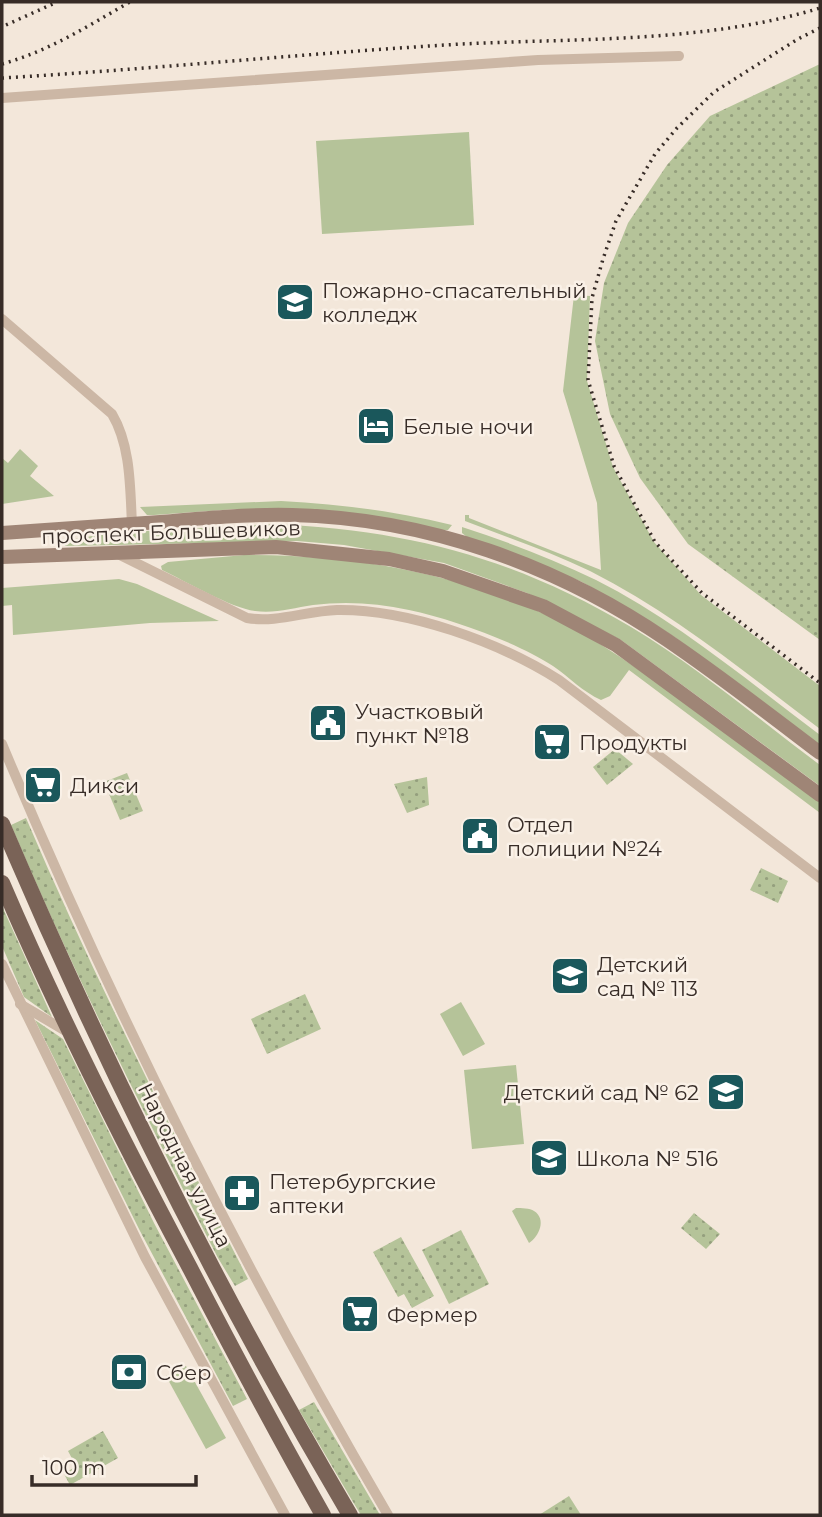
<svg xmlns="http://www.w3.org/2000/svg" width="822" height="1517" font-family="Montserrat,sans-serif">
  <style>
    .grass { fill: #b5c399 }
    .park { fill: url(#park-dots) }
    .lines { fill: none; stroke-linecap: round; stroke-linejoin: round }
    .street { stroke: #ccb7a5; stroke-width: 10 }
    .secondary { stroke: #9f8576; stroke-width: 14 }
    .primary { stroke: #7a6357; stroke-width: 16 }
    .rail { stroke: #372c27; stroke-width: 3.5; stroke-dasharray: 2 5; stroke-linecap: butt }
    .labels { text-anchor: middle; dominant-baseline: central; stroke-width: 5; stroke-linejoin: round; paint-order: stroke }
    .poi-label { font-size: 21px; fill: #372c27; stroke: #faf1e7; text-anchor: start }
    .street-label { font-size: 21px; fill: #372c27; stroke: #faf1e7 }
  </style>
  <defs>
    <pattern id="park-dots" width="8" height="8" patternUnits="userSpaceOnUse" patternTransform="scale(1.75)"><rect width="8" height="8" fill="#b5c399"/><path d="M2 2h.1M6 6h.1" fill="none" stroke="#949f7d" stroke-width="1.8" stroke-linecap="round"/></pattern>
  </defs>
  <rect width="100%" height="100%" fill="#f3e7da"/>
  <!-- grass -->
  <g class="grass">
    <path d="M469,132L474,225L322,234L316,141Z"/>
    <path d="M574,295L590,296L587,381L613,467L654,542L701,595L820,686V729C746,673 673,613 590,571C549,551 506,537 465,521V515H469V518L601,570L597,503L563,391Z"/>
    <path d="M20,449L38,466L30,476L54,496L2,504V458L8,463Z"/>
    <path d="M281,501C339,504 396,511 452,525L448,530H442L236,509L154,515H147L140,507Z"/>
    <path d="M273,524C409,530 514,558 631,627C698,667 758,719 820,765V786L621,640L527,593L444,563L344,545L297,541L65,546L64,541L109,533Z"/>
    <path d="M462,527C508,542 553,559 596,580C677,621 748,681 820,735V746L676,638L640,615L582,582L506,550L467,537L462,533Z"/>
    <path d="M244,555C352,555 450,571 549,616C589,634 626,661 662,686C715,724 768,762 820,802V813L629,670L610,696L601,700C583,692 569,677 553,666C516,642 452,619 409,610C377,603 345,601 313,605C293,608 274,614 255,611C231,608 185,581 162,570L161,566L168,562Z"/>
    <path d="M119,579L137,584L219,621L150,623L13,635L12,605L2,606V588Z"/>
    <path d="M461,1002L485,1044L463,1056L440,1014Z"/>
    <path d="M516,1065L524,1144L472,1149L464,1070Z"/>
    <path d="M516,1208C521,1208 530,1208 534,1211C547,1219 539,1237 529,1243L512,1211Z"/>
    <path d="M186,1366L226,1438L206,1449L166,1376Z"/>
  </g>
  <!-- park -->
  <g class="park">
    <path d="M820,64V640L688,544L640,478L610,414L595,341L604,283L628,223L667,165L710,116Z"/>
    <path d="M615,749L633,764L607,785L593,767Z"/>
    <path d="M127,773L143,811L120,820L104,782Z"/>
    <path d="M427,777L429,805L407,813L394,784Z"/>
    <path d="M26,818C93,975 170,1127 248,1279L235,1286L218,1258C145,1115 73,972 11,825Z"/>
    <path d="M761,868L788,881L778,903L750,890Z"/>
    <path d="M2,906L52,1017L24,997L2,946Z"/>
    <path d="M305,994L321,1029L267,1054L251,1019Z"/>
    <path d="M35,1020L63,1039L154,1223L247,1399L233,1406L140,1231Z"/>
    <path d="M694,1213L720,1234L706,1249L681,1228Z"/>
    <path d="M461,1230L489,1284L449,1304L422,1250Z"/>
    <path d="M401,1237L434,1296L412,1308L404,1294L398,1297L373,1252Z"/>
    <path d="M314,1402L380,1515H361L353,1502L299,1410Z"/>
    <path d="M103,1431L118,1458L70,1485L64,1474L76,1466L68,1451Z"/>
    <path d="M569,1496L581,1515H539Z"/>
  </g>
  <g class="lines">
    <!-- street -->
    <g class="street">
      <path d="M2,98L538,60L679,56"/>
      <path d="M2,319L112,414C131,446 130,488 132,524"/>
      <path d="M116,553L247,618C277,623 306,611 337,610C408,609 499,642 559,680L820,878"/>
      <path d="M2,744C113,1009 243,1267 388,1515"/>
      <path d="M2,964L145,1257L285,1515"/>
      <path d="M20,1004L69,1033"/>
    </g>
    <!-- secondary -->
    <g class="secondary">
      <path d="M2,533C54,529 107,526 160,522C204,518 248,514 292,515C426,518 557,565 667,640C720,676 770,715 820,753"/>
      <path d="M2,557L276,547L389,559L443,571L543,606L616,645L820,795"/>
    </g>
    <!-- primary -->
    <g class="primary">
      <path d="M2,824C103,1061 219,1293 350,1515"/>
      <path d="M2,883C58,1014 123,1142 190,1268C233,1351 277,1434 323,1515"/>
    </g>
    <!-- rail -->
    <g class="rail">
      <path d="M6,25L57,2"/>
      <path d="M820,28L798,39L714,92L677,128L655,154L616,221L603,259L592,298L588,380L614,466L655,542L702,593L820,683"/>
      <path d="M2,64C49,51 88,26 130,2"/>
      <path d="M2,78C155,69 309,53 462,44C581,38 705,43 820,8"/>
    </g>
  </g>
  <!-- icons -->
  <defs>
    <symbol id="university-square" viewBox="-11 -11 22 22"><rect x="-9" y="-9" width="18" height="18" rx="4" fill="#1a575b" stroke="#faf1e7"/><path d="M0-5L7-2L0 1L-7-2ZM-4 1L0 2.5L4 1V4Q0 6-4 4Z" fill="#fff"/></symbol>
    <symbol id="hotel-square" viewBox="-11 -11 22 22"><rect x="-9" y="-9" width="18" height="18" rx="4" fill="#1a575b" stroke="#faf1e7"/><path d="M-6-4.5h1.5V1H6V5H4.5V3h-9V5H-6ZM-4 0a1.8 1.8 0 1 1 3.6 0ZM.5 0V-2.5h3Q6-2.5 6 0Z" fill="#fff"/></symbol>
    <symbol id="civic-square" viewBox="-11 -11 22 22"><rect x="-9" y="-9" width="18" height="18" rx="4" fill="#1a575b" stroke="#faf1e7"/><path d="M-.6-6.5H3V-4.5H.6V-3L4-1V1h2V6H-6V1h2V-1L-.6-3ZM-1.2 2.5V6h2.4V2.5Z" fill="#fff"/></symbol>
    <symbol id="supermarket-square" viewBox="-11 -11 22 22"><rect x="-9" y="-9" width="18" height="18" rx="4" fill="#1a575b" stroke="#faf1e7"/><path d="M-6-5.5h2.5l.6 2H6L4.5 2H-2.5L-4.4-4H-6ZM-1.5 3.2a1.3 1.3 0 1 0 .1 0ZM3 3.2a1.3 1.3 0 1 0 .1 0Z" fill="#fff"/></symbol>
    <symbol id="school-square" viewBox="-11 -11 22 22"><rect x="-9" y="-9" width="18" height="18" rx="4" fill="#1a575b" stroke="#faf1e7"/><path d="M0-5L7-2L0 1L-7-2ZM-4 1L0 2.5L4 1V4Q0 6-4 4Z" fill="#fff"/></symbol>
    <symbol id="pharmacy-square" viewBox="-11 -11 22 22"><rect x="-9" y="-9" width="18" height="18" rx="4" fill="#1a575b" stroke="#faf1e7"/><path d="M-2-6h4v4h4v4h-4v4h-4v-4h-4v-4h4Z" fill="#fff"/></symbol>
    <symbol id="bank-square" viewBox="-11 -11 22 22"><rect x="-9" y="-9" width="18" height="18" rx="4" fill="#1a575b" stroke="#faf1e7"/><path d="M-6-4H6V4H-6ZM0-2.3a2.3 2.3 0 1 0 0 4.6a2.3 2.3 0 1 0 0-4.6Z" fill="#fff"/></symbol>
  </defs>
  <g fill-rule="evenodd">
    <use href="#university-square" x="273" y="280" width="44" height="44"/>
    <use href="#hotel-square" x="354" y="404" width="44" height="44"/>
    <use href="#civic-square" x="306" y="701" width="44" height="44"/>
    <use href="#supermarket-square" x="530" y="720" width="44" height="44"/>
    <use href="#supermarket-square" x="21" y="763" width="44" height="44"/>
    <use href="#civic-square" x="458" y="814" width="44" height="44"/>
    <use href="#school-square" x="548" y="954" width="44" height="44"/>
    <use href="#school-square" x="704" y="1070" width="44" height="44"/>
    <use href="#school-square" x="527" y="1136" width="44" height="44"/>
    <use href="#pharmacy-square" x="220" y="1171" width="44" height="44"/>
    <use href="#supermarket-square" x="338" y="1292" width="44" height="44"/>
    <use href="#bank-square" x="107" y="1350" width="44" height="44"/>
  </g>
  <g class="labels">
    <!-- poi labels -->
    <g class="poi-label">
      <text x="322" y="290">Пожарно-спасательный<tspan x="322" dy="24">колледж</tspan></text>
      <text x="403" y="426">Белые ночи</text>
      <text x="355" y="711">Участковый<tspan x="355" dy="24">пункт №18</tspan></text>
      <text x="579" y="742">Продукты</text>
      <text x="70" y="785">Дикси</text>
      <text x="507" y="824">Отдел<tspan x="507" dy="24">полиции №24</tspan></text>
      <text x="597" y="964">Детский<tspan x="597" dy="24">сад № 113</tspan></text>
      <text x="699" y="1092" text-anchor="end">Детский сад № 62</text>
      <text x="576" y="1158">Школа № 516</text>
      <text x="269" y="1181">Петербургские<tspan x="269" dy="24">аптеки</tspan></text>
      <text x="387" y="1314">Фермер</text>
      <text x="156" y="1372">Сбер</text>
    </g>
    <!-- street labels -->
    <g class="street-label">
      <text transform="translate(171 532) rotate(-2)">проспект Большевиков</text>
      <text transform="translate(185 1165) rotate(63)">Народная улица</text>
    </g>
  </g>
  <!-- border -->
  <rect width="822" height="1517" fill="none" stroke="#372c27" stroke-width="7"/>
  <!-- scale -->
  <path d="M32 1475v10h164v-10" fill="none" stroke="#372c27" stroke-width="3.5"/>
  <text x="42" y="1475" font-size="21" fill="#372c27" stroke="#faf1e7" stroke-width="5" paint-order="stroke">100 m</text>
</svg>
